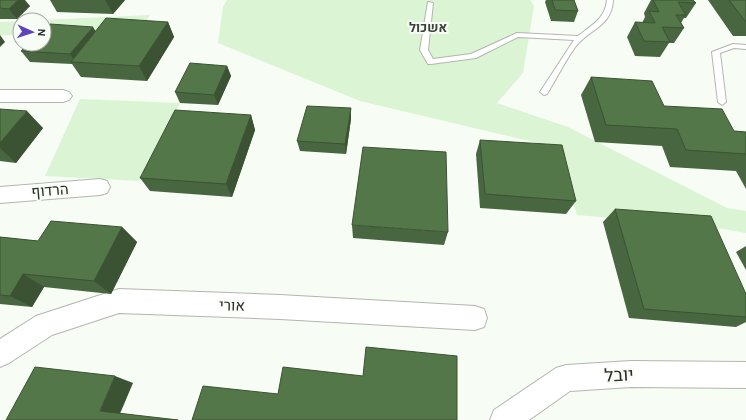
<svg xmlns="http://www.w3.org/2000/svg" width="746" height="420" font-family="'Alegreya Sans',Heebo,sans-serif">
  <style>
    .green { fill: #dbf4d4 }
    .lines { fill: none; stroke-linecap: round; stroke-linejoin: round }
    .lane-casing { stroke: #b2b6b0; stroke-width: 2 }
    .street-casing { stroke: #b2b6b0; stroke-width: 2 }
    .lane { fill: #fff; fill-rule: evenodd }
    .street { fill: #fff; fill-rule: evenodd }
    .wall { fill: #48663f }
    .shaded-wall { fill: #3b5333 }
    .building { fill: #547749; stroke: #3b5333 }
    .labels { text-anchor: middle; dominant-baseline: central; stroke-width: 4; stroke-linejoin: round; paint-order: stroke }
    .far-neighbourhood-label { font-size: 13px; font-weight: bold; fill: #3e423d; stroke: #f7fcf5 }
    .street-label { font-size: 15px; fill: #292b29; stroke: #f7fcf5 }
    .near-street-label { font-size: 18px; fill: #292b29; stroke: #f7fcf5 }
  </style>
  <rect width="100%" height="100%" fill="#f7fcf5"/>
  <!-- green -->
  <g class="green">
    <path d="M227,0H530L534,6L523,73L497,103L568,127L727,208L746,211V233L711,227L577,215L555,147L360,101L218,43L223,7Z"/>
    <path d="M150,15L136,35H44V20H41Z"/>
    <path d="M20,21V35H0V22Z"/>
    <path d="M80,99L180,103L139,181L45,176Z"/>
  </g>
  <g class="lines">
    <defs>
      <g id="lane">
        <path d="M607,0H613C612,26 590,29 576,46C565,61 557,78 547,94L544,95L540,92L574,40L518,37L476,58L431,64H428L420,50L428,2L433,3L428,50L433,59L471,54L517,33L578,36C592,25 605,19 607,0Z"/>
        <path d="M733,44L746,45V49L734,48L720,53L726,102L722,105L718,102L712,52Z"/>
      </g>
      <g id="street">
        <path d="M0,90H63L69,92L72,96L69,100L63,102H0Z"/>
        <path d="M100,179L107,181L110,187L107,193L100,195L0,203V187Z"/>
        <path d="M119,289L280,295L475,306L484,309L487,318L484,327L475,330L280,319L119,313L52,335L9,363L0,367V339L36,316Z"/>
        <path d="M631,361L746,362V388L631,387L570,391L529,420H490L494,410L556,368L566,365Z"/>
      </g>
    </defs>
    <!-- lane casing -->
    <use href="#lane" class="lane-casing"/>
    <!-- street casing -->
    <use href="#street" class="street-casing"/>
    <!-- lane -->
    <use href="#lane" class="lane"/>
    <!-- street -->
    <use href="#street" class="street"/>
  </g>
  <!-- wall -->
  <g class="wall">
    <path d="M0,0L30,6L17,19H0Z"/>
    <path d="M50,0H125L113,14L57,12Z"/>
    <path d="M546,0H574L578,11L574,22L551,21L545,2Z"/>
    <path d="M651,0H693L696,3L686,18H684L681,23L684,28L674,43H669L660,57L635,56L627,37L635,22L642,23L645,17L644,13Z"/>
    <path d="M708,0H746V36H733Z"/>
    <path d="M168,22L174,37L147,81L81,77L72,64L30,62L21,51L96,31Z"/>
    <path d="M227,66L231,76L218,105L180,103L175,92Z"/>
    <path d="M591,77L664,106L734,131L746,132V189L736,171L670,167L662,146L595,142L581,95Z"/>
    <path d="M351,108V119L346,154L300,151L297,141Z"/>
    <path d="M0,109L43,128L16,163L0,161Z"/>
    <path d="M251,115L255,130L232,197L150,191L140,178Z"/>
    <path d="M480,140L576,201L566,214L480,208L476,154Z"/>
    <path d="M615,209L746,294V322L736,327L629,318L603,222Z"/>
    <path d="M352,225L448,232L444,245L353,238Z"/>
    <path d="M122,227L137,242L111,294L44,287L32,307L0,304V237L38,241Z"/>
    <path d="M746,246V270L736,252Z"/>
  </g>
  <!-- shaded-wall -->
  <g class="shaded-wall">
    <path d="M8,0H25L30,6L17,19L9,9Z"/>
    <path d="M105,0H125L113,14Z"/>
    <path d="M168,22L174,37L147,81L139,66Z"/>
    <path d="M93,27L100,38L76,63L70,54Z"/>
    <path d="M0,35L5,42L0,47Z"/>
    <path d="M227,66L231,76L218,105L214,95Z"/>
    <path d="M351,108V119L346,154L345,144Z"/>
    <path d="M27,111L43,128L16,163L0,148V143Z"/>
    <path d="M251,115L255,130L232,197L226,184Z"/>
    <path d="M122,227L137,242L111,294L94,281Z"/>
    <path d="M23,274L44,287L32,307L10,296Z"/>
    <path d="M115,376L133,383L119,416L100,411Z"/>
  </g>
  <!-- building -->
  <g class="building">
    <path d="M0,0H18L9,9L0,8Z"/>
    <path d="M552,0H574L578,11L555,10Z"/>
    <path d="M653,0H693L696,3L678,2L686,15H676L684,28L662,27L670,42L644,41L635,22L655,23L649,11L659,12Z"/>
    <path d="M729,0H746V21H745Z"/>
    <path d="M106,18L168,22L139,66L71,62Z"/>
    <path d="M50,24L93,27L70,54L21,51L28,44H44V29Z"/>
    <path d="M190,63L227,66L214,95L175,92Z"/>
    <path d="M591,77L652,81L664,106L722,109L734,131L746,132V154L686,150L677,129L606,125Z"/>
    <path d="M307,106L351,108L345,144L297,141Z"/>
    <path d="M0,109L27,111L0,143Z"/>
    <path d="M175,110L251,115L226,184L140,178Z"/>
    <path d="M480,140L562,145L576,201L485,194Z"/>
    <path d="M363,147L446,152L448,232L352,225Z"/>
    <path d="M615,209L711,216L746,294V317L644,309Z"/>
    <path d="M51,221L122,227L94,281L23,274L10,296L0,295V237L38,241Z"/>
    <path d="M366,347L457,356V420H192L203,386L278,394L283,367L363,376Z"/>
    <path d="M35,367L115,376L100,411L178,420H6Z"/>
  </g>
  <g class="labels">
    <!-- far-neighbourhood labels -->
    <g class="far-neighbourhood-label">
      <text x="428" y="28">אשכול</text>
    </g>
    <!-- street labels -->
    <g class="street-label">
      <text transform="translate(50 191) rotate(-5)">הרדוף</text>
      <text transform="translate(232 306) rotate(2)">אורי</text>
    </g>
    <!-- near-street labels -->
    <g class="near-street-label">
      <text transform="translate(619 376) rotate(-3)">יובל</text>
    </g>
  </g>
  <!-- north arrow -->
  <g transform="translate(32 32) rotate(93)"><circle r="19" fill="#f7fcf5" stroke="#a5a8a3"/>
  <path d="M0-3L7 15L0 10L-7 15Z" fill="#5e42bb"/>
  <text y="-6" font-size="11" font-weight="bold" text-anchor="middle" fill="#292b29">N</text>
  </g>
</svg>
